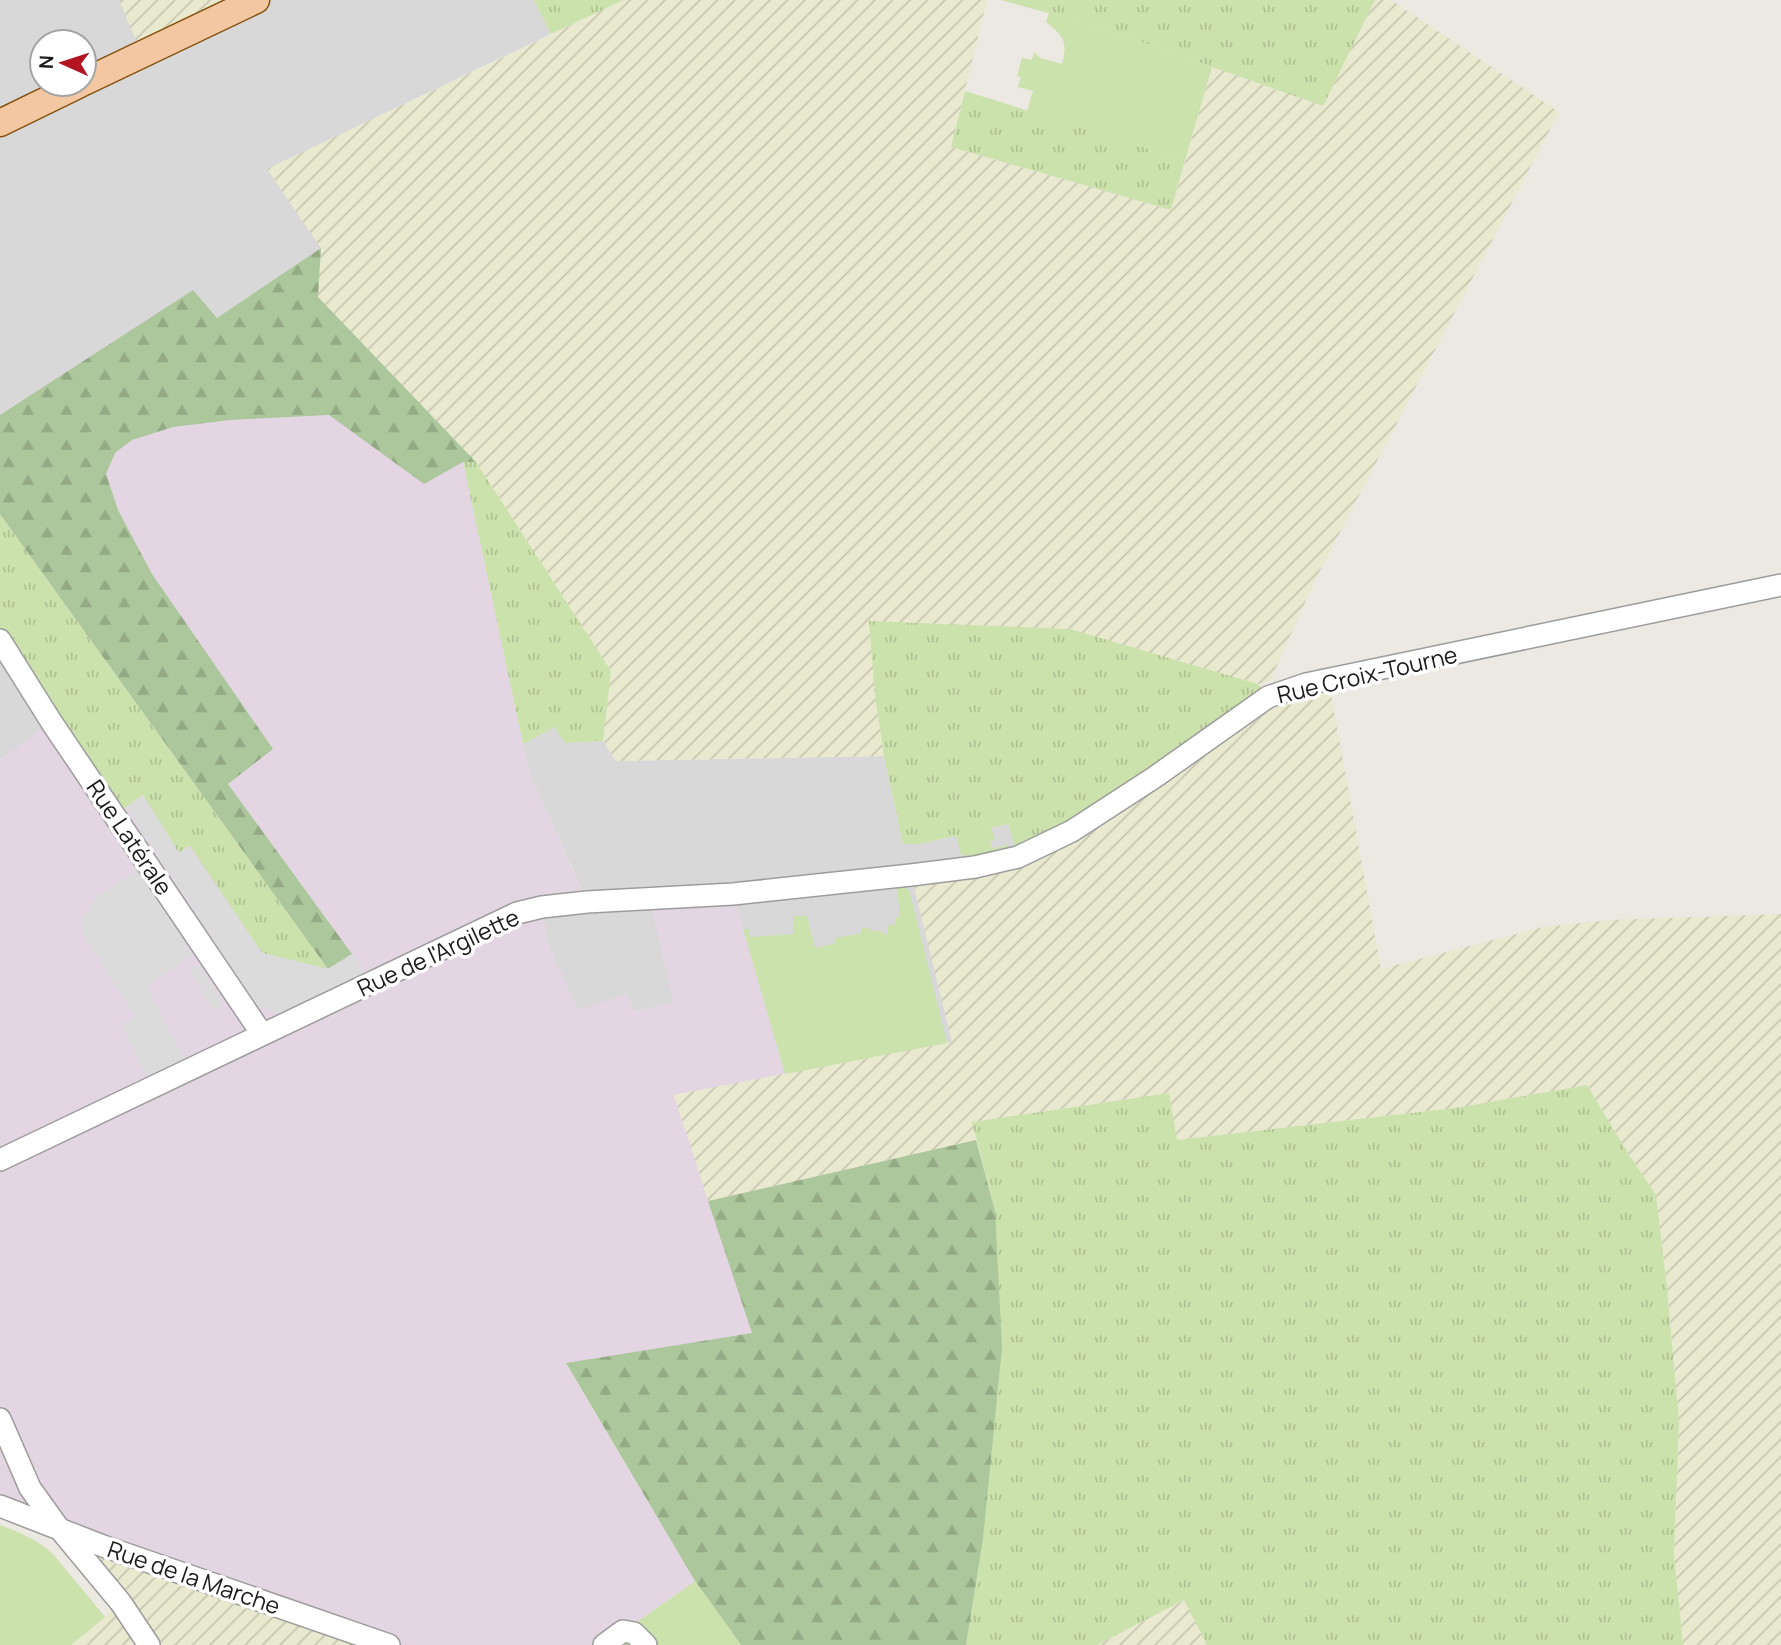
<svg xmlns="http://www.w3.org/2000/svg" width="1781" height="1645" font-family="Manrope,sans-serif">
  <style>
    .residential { fill: #d9d8d9; fill-rule: evenodd }
    .industrial { fill: #e4d5e3 }
    .farmland { fill: url(#farmland-furrows) }
    .grass { fill: url(#grass-tufts) }
    .forest { fill: url(#forest-firs) }
    .garden { fill: #cce2ac }
    .parking { fill: #dbdbdb }
    .lines { fill: none; stroke-linecap: round; stroke-linejoin: round }
    .minor-casing { stroke: #9c9c9c; stroke-width: 24 }
    .major-casing { stroke: #85520e; stroke-width: 29 }
    .minor { stroke: #fff; stroke-width: 21 }
    .major { stroke: #f2c7a1; stroke-width: 26 }
    .labels { text-anchor: middle; dominant-baseline: central; stroke-width: 7; stroke-linejoin: round; paint-order: stroke }
    .street-label { font-size: 23px; fill: #1b1b1b; stroke: #fff }
  </style>
  <defs>
    <pattern id="farmland-furrows" width="10" height="10" patternUnits="userSpaceOnUse" patternTransform="scale(1.75)"><rect width="10" height="10" fill="#e9e9cf"/><path d="M-1 1l2-2M0 10L10 0M9 11l2-2" fill="none" stroke="#c7c7b1"/></pattern>
    <pattern id="grass-tufts" width="24" height="20" patternUnits="userSpaceOnUse" patternTransform="scale(1.75)"><rect width="24" height="20" fill="#cce2ac"/><path d="M3 7l-1-3M5 7V3M7 7l1-3M15 17l-1-3M17 17v-4M19 17l1-3" fill="none" stroke="#afc193"/></pattern>
    <pattern id="forest-firs" width="22" height="20" patternUnits="userSpaceOnUse" patternTransform="scale(1.75)"><rect width="22" height="20" fill="#acc79b"/><path d="M5 1l3.5 6h-7zM16 11l3.5 6h-7z" fill="#93aa85"/></pattern>
  </defs>
  <rect width="100%" height="100%" fill="#ece8e2"/>
  <!-- residential -->
  <g class="residential">
    <path d="M0,0H119L143,54L259,0H534L551,34L268,169L321,248L217,319L193,291L0,415ZM42,42H84V84H42Z"/>
    <path d="M0,640L52,723L0,760Z"/>
    <path d="M555,726L565,743L603,741L616,761L884,756L903,844H919L1008,824L1018,857L912,876L953,1042L785,1074L735,901L674,1002L635,1012L625,995L578,1011L547,943L542,907L587,901L529,772L523,744Z"/>
  </g>
  <!-- industrial -->
  <path class="industrial" d="M193,290L217,319L463,462L529,772L587,902L542,907L547,943L578,1011L625,994L635,1012L674,1002L649,899L733,894L785,1074L674,1095L753,1333L566,1364L695,1581L604,1645H389L0,1506V760L52,722L0,640V415Z"/>
  <!-- farmland -->
  <g class="farmland">
    <path d="M119,0H259L142,54Z"/>
    <path d="M624,0H987L951,147L1171,210L1212,67L1323,106L1375,0H1391L1559,112L1316,578L1270,681L1258,684L875,695L884,756L616,761L603,741L611,671L476,462L317,297L321,248L267,169Z"/>
    <path d="M1328,679L1381,969L1543,927L1611,920L1781,914V1645H1683L1674,1554L1679,1421L1668,1296L1656,1195L1629,1155L1587,1085L1455,1108L1176,1140L1168,1093L973,1122L976,1140L708,1201L674,1095L952,1042L911,875L1018,857L1268,697Z"/>
    <path d="M58,1527L389,1645H71L121,1603Z"/>
    <path d="M1185,1600L1207,1645H1097Z"/>
  </g>
  <!-- grass -->
  <g class="grass">
    <path d="M534,0H624L551,34Z"/>
    <path d="M1001,0H1375L1323,106L1095,26Z"/>
    <path d="M965,91L1185,160L1171,210L951,147Z"/>
    <path d="M463,462H476L611,671L603,741L565,743L555,727L523,744Z"/>
    <path d="M0,514L328,969L262,953L190,846L179,853L143,795L115,815L0,640Z"/>
    <path d="M869,621L1070,629L1258,684L1268,697L1018,857L1008,824L919,844H903L884,756L875,695Z"/>
    <path d="M1587,1085L1629,1155L1656,1195L1667,1288L1679,1421L1674,1554L1683,1645H1207L1184,1600L1097,1645H966L983,1539L995,1211L972,1122L1169,1093L1177,1140L1455,1108Z"/>
  </g>
  <!-- forest -->
  <g class="forest">
    <path d="M321,248L318,297L476,462H463L424,484L329,415L230,420L173,427L132,440L115,453L106,474L118,510L152,574L273,749L228,784L352,954L328,969L0,514V415L193,290L217,318Z"/>
    <path d="M976,1140L995,1211L1002,1347L983,1539L966,1645H741L695,1581L566,1363L752,1333L708,1201Z"/>
  </g>
  <!-- garden -->
  <g class="garden">
    <path d="M1049,13L1095,26L1212,67L1185,160L1027,111L1033,91L1018,87L1021,77L1017,76L1022,58L1032,60L1034,52L1040,58L1062,64C1068,42 1064,36 1046,22Z"/>
    <path d="M991,828L995,840L990,841L992,848L1005,846L1007,844L1008,847L974,856L961,855L956,835Z"/>
    <path d="M897,885L909,890L947,1043L785,1074L743,929H749V937L793,934V916H807L815,948L836,943L835,938L862,933V928H870V931H882L883,935L888,934V925H896L895,918L900,917Z"/>
    <path d="M0,1525C19,1532 38,1540 53,1554L105,1617L71,1645H0Z"/>
    <path d="M695,1581L741,1645H604Z"/>
  </g>
  <!-- parking -->
  <g class="parking">
    <path d="M143,795L178,853L189,846L262,953L328,969L352,954L367,974L286,1014L271,1012L256,1004L126,807Z"/>
    <path d="M138,869L193,955L147,987L185,1061L147,1080L122,1024L135,1017L83,935L82,925L83,915L89,911L94,898Z"/>
    <path d="M198,964L224,1004L214,1011L189,970Z"/>
  </g>
  <g class="lines">
    <defs>
      <g id="minor">
        <path d="M0,640L52,723L262,1034"/>
        <path d="M0,1160L517,913L542,907L587,902L733,894L911,875L975,867L1018,857L1072,831L1155,777L1268,697L1306,684L1781,585"/>
        <path d="M0,1419L30,1488L58,1527L121,1603L149,1645"/>
        <path d="M0,1506L103,1546L389,1645"/>
        <path d="M604,1645L623,1631L634,1633L646,1645"/>
      </g>
      <g id="major">
        <path d="M84,82L256,0"/>
        <path d="M0,123L80,84"/>
      </g>
    </defs>
    <!-- minor casing -->
    <use href="#minor" class="minor-casing"/>
    <!-- major casing -->
    <use href="#major" class="major-casing"/>
    <!-- minor -->
    <use href="#minor" class="minor"/>
    <!-- major -->
    <use href="#major" class="major"/>
  </g>
  <g class="labels">
    <!-- street labels -->
    <g class="street-label">
      <text transform="translate(1367 674) rotate(-13)">Rue Croix-Tourne</text>
      <text transform="translate(130 837) rotate(56)">Rue Latérale</text>
      <text transform="translate(438 952) rotate(-25)">Rue de l'Argilette</text>
      <text transform="translate(194 1577) rotate(19)">Rue de la Marche</text>
    </g>
  </g>
  <!-- north arrow -->
  <g transform="translate(63 63) rotate(273)"><circle r="33" fill="#ffffff" stroke="#a4a4a4" stroke-width="2"/>
  <path d="M0-5L12 26L0 18L-12 26Z" fill="#b31422"/>
  <text y="-10" font-size="19" font-weight="bold" text-anchor="middle" fill="#1b1b1b">N</text>
  </g>
</svg>
